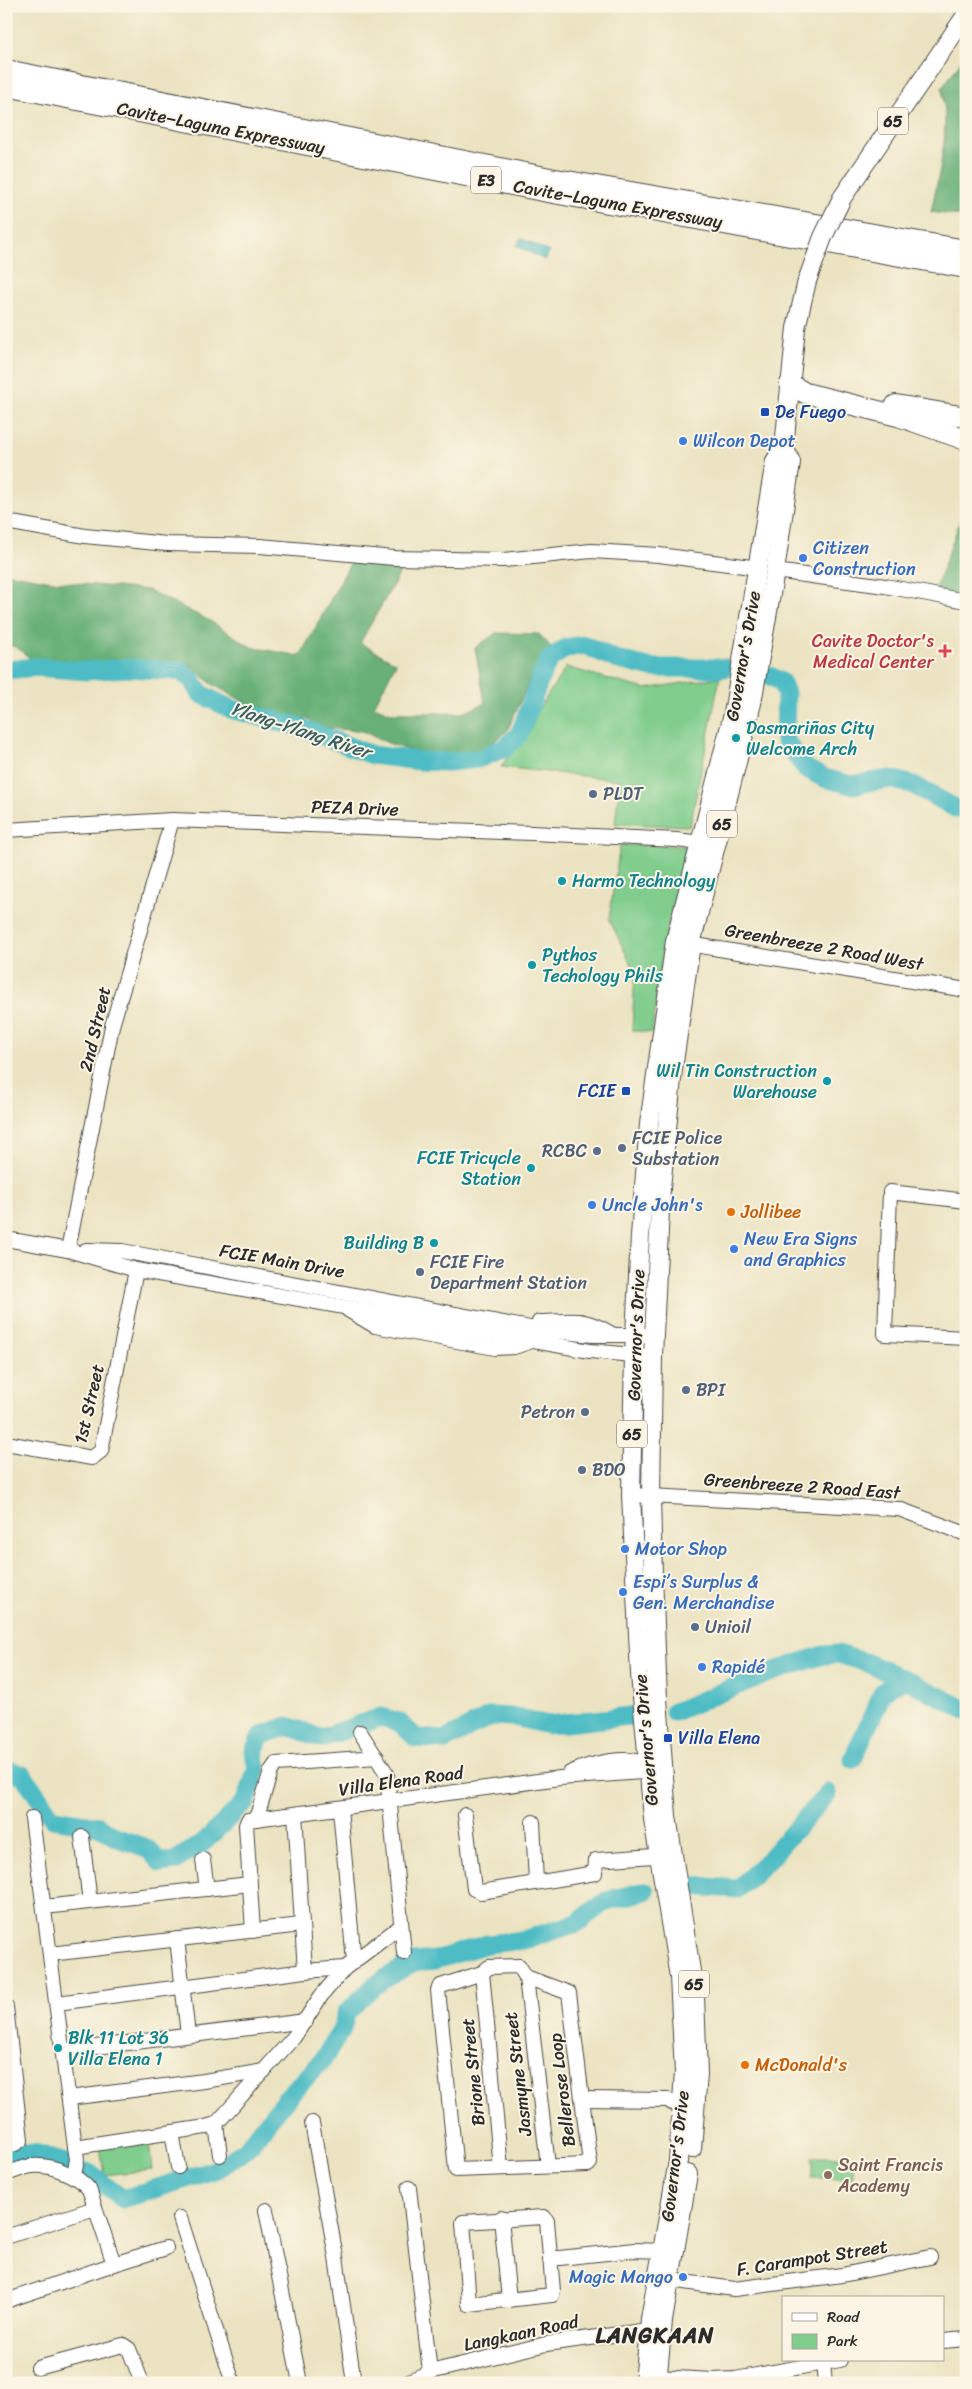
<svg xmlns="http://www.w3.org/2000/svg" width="972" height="2389" font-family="Sriracha,sans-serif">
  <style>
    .green { fill: #80cd8d; stroke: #567c5c }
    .forest { fill: #68b078; stroke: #4a6e52 }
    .water { fill: #4ebcc5; stroke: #3c7478 }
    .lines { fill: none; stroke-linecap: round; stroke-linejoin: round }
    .river { stroke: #4ebcc5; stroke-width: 19 }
    .minor-casing { stroke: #484742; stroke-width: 16 }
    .major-casing { stroke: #484742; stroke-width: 20 }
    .highway-casing { stroke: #484742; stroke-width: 22 }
    .minor { stroke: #fff; stroke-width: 14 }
    .major { stroke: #fff; stroke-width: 18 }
    .highway { stroke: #fff; stroke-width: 20 }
    .major-bridge-casing { stroke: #484742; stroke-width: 20; stroke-linecap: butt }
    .major-bridge { stroke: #fff; stroke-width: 18 }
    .transit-dot { fill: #1a4fb4; stroke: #fcf5e5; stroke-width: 2 }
    .shop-dot { fill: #3f7fe0; stroke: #fcf5e5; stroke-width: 2 }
    .health-dot { fill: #e0444e; stroke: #fcf5e5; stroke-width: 2 }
    .culture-dot { fill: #0f9aa8; stroke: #fcf5e5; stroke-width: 2 }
    .service-dot { fill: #5c6f8a; stroke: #fcf5e5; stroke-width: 2 }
    .food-dot { fill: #e8710a; stroke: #fcf5e5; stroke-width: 2 }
    .education-dot { fill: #8d6e63; stroke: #fcf5e5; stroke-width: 2 }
    .labels { text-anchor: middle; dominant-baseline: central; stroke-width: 4; stroke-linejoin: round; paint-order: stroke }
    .shield { fill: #fcf5e5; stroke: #6a6863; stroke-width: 1 }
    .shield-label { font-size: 16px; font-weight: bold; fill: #2b2b2b }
    .street-label { font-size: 18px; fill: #2b2b2b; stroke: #fcf5e5 }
    .transit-label { font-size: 18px; fill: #164399; stroke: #fcf5e5; text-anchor: start }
    .shop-label { font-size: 18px; fill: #366cbe; stroke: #fcf5e5; text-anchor: start }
    .health-label { font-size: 18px; fill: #be3a42; stroke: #fcf5e5; text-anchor: end }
    .culture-label { font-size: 18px; fill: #0d838f; stroke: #fcf5e5; text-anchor: start }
    .service-label { font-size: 18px; fill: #4e5e75; stroke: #fcf5e5; text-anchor: start }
    .food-label { font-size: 18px; fill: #c56008; stroke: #fcf5e5; text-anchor: start }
    .education-label { font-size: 18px; fill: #785e54; stroke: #fcf5e5; text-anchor: start }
    .water-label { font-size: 19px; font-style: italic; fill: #375e61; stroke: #fcf5e5 }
    .district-label { font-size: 22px; font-weight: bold; letter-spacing: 1px; fill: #2b2b2b; stroke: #fcf5e5 }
  </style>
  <rect width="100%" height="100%" fill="#fcf5e5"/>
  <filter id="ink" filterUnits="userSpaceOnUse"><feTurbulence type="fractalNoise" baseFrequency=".02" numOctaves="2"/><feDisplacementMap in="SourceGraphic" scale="10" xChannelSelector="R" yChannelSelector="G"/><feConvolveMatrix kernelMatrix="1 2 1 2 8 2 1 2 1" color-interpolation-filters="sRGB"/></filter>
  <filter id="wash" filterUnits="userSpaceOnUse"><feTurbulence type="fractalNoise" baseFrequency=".0096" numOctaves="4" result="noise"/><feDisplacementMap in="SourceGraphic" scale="20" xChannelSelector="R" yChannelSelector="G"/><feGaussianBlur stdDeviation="1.12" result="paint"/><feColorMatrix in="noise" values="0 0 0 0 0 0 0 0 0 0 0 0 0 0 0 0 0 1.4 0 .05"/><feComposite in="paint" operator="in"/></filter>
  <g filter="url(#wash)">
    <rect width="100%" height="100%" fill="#ebe3c1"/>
    <!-- green -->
    <g class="green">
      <path d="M566,667L645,689L720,677L690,826L615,824L620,780L501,767Z"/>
      <path d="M620,845L686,846L665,940L652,1033L632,1030L635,973L609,919Z"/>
      <path d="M149,2141L152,2170L104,2175L100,2147Z"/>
      <rect x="812" y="2157" width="40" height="21"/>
    </g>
    <!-- forest -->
    <g class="forest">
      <path d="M966,54V217L931,212C940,168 950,133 942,88Z"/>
      <path d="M966,505V597L935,590Z"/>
      <path d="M351,562L405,564L360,643L396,663L374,706L391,713H463L485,703L475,648L496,633L539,634L552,648L534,671L507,731L487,748L447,759L432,758L388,743L362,731L317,727L309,719L271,717L212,684L189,664L126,661L51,663L31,659L15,646L6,647V573L52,581L148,590L210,621L251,647L300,656Z"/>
    </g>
    <!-- water -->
    <path class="water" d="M521,238L549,252L545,260L517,246Z"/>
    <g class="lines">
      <!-- river -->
      <g class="river">
        <path d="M6,670L36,667L86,671L127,668L180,671L191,679L201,694L231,709L299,727L372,755L419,761L448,762L478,759L505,748L519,734L523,725L542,674L550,659L566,648L585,645L615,659L652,668H724"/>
        <path d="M770,676L781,682L786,693L785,740L805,768L824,778L851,785L890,779L913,785L957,809H966"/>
        <path d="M674,1712L760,1676L823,1655L838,1654L865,1662L907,1680L966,1710"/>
        <path d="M853,1759L883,1692L893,1684L907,1680"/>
        <path d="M6,1769L23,1775L53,1819L99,1826L115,1837L147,1848L161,1863L175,1861L204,1842L246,1801L257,1769L254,1751L261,1736L287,1726L322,1738L381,1717L399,1722L416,1738L445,1740L491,1716L515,1717L548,1725L630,1716"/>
        <path d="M690,1886L738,1889L768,1860L828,1793"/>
        <path d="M6,2151L38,2154L68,2164"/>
        <path d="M89,2173L123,2199L217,2169L245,2150L290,2094L322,2061L341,2031L347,2012L375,1985L413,1962L435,1960L487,1944L524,1940L577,1923L606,1901L645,1891"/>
      </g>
    </g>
  </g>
  <g filter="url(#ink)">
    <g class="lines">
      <defs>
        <g id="minor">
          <path d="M6,522L85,536L167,544L260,546L394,558L504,560L591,551L659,555L759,568"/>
          <path d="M775,571L885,586L966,601"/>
          <path d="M6,830L172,820L532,833L676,840L702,843"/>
          <path d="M683,943L966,990"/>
          <path d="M966,1201L890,1192L885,1334L966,1338"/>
          <path d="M6,1239L68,1250L136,1270L590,1351L644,1356"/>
          <path d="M68,1250L112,1026L172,820"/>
          <path d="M86,1250L122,1251L535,1329L593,1335H645"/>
          <path d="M348,1310L375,1326L495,1348L514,1347L532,1341"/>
          <path d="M539,1322C573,1322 580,1315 612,1334"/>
          <path d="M6,1443L92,1458L101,1451L136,1270"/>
          <path d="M631,1495L899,1509L966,1534"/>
          <path d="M360,1732L387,1774L404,1953"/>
          <path d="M570,1773C589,1764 630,1753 648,1766"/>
          <path d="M340,1809L354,1962"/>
          <path d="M295,1814L305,1971"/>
          <path d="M465,1815L474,1889L481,1892L595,1873L596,1860L668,1855"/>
          <path d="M32,1818L75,2147L77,2159L74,2176"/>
          <path d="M256,1819L271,1771L276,1764L377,1757"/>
          <path d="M533,1822L536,1882"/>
          <path d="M82,1837L90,1902"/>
          <path d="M203,1860L207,1889"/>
          <path d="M44,1907L250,1884"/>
          <path d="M253,1931L246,1825L248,1820L560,1778L642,1772L648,1766H656"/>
          <path d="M177,1939L188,2035"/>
          <path d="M50,1954L301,1925"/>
          <path d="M519,1966L526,1977L569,1993L590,2163L588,2165L456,2170L438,1990L441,1986L482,1973L489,1967Z"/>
          <path d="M482,1973L501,2168"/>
          <path d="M526,1977L548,2166"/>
          <path d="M57,2003L305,1971L345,1968"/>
          <path d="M6,2007L21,2140L15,2144L6,2143"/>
          <path d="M63,2051L306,2021"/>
          <path d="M69,2098L204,2081L264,2071"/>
          <path d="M583,2099L668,2100L672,2103H692"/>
          <path d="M312,2123L336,2257L354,2383"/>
          <path d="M216,2124L220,2155"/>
          <path d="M172,2132L178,2167"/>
          <path d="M75,2147L206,2127L216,2124L294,2037L321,1996L345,1968L401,1926"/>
          <path d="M6,2174C15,2171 24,2167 32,2166C51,2164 77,2175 89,2189L114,2264"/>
          <path d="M409,2188L430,2372"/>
          <path d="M266,2210L300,2383"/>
          <path d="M544,2217L547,2221L553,2291L552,2295L469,2304L463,2222Z"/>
          <path d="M180,2218L233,2383"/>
          <path d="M501,2218L509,2300"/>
          <path d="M6,2237L95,2208"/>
          <path d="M550,2259L635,2250L662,2251"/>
          <path d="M670,2280L734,2289L842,2275L930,2257"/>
          <path d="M6,2301L114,2264L166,2248"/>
          <path d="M943,2341L966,2339"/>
          <path d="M823,2363L825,2383"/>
          <path d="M38,2368L123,2345L129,2349L142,2383"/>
          <path d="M657,2377L713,2380L735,2379L840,2360"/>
          <path d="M404,2383L430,2372L546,2344L649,2330"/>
        </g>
        <g id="major">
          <path d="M842,198L966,15"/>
          <path d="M692,2149L698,2074L695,1997L667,1816L658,1699L653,1575L651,1496L653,1356L661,1188L673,1069L691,944L752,703L775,571L791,462L784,447"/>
          <path d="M644,2383L650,2319L678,2161L684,2072L679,1977L653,1819L640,1674L631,1495L634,1356L640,1236L649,1124L675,941L733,714L775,461L784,447L796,328L807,281"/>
          <path d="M657,2383L663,2321L688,2174"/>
        </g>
        <g id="highway">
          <path d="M6,70L550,178L966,250"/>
          <path d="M6,86L548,192L966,268"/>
          <path d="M790,384L805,393L898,416L966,440"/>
          <path d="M896,405L966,417"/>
        </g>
      </defs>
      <!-- minor casing -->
      <use href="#minor" class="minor-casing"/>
      <!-- major casing -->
      <use href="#major" class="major-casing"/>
      <!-- highway casing -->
      <use href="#highway" class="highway-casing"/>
      <!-- minor -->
      <use href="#minor" class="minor"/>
      <!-- major -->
      <use href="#major" class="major"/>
      <!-- highway -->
      <use href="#highway" class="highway"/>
      <defs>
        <path id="major-bridge" d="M807,281L823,237L842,198"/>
      </defs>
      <!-- major-bridge casing -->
      <use href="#major-bridge" class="major-bridge-casing"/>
      <!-- major-bridge -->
      <use href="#major-bridge" class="major-bridge"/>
    </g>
  </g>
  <!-- markers -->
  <g class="transit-dot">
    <rect x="760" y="407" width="10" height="10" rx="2.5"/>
    <rect x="621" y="1086" width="10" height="10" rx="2.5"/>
    <rect x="663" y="1733" width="10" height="10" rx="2.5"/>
  </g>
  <g class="shop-dot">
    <circle cx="683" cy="441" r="5"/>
    <circle cx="803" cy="558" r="5"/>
    <circle cx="592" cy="1205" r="5"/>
    <circle cx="734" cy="1249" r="5"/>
    <circle cx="625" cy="1549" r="5"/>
    <circle cx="623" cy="1592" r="5"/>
    <circle cx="702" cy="1667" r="5"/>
    <circle cx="683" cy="2277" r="5"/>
  </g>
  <path class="health-dot" d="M942.5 643.5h5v5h5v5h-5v5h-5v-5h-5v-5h5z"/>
  <g class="culture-dot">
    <circle cx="736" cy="738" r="5"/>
    <circle cx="562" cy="881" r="5"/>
    <circle cx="532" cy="965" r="5"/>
    <circle cx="827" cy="1081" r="5"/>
    <circle cx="531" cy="1168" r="5"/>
    <circle cx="434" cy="1243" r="5"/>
    <circle cx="58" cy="2048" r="5"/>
  </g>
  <g class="service-dot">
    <circle cx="593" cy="794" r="5"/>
    <circle cx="622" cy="1148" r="5"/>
    <circle cx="597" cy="1151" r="5"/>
    <circle cx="420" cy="1272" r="5"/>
    <circle cx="686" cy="1390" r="5"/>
    <circle cx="585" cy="1412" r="5"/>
    <circle cx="582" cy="1470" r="5"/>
    <circle cx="695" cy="1627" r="5"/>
  </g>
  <g class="food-dot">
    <circle cx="731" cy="1212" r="5"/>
    <circle cx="745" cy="2065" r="5"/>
  </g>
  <circle class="education-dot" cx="828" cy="2175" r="5"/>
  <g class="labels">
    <!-- shield labels -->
    <g class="shield">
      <rect x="878" y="107.5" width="30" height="27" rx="4"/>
      <rect x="471" y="166.5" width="30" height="27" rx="4"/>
      <rect x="707" y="810.5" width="30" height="27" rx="4"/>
      <rect x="617" y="1420.5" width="30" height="27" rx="4"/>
      <rect x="679" y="1970.5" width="30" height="27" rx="4"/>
    </g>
    <g class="shield-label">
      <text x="893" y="121">65</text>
      <text x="486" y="180">E3</text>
      <text x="722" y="824">65</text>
      <text x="632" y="1434">65</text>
      <text x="694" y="1984">65</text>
    </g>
    <!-- street labels -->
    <g class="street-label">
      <text transform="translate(221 128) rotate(11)">Cavite–Laguna Expressway</text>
      <text transform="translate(618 204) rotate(10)">Cavite–Laguna Expressway</text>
      <text transform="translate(743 656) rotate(-80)">Governor's Drive</text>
      <text transform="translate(355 808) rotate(2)">PEZA Drive</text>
      <text transform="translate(824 947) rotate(10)">Greenbreeze 2 Road West</text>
      <text transform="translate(95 1029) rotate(-77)">2nd Street</text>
      <text transform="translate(282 1261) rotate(10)">FCIE Main Drive</text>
      <text transform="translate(636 1335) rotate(-88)">Governor's Drive</text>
      <text transform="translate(89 1404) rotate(-77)">1st Street</text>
      <text transform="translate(802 1486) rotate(4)">Greenbreeze 2 Road East</text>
      <text transform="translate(646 1740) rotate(-95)">Governor's Drive</text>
      <text transform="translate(401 1781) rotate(-8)">Villa Elena Road</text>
      <text transform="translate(473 2072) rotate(-96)">Brione Street</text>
      <text transform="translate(518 2074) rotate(-97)">Jasmyne Street</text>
      <text transform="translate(562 2090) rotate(-97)">Bellerose Loop</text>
      <text transform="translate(675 2156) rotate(-83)">Governor's Drive</text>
      <text transform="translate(812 2258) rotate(-9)">F. Carampot Street</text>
      <text transform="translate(521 2333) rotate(-12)">Langkaan Road</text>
    </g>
    <!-- transit labels -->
    <g class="transit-label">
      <text x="775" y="412">De Fuego</text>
      <text x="616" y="1091" text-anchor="end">FCIE</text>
      <text x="678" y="1738">Villa Elena</text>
    </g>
    <!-- shop labels -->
    <g class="shop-label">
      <text x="693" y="441">Wilcon Depot</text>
      <text x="813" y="548">Citizen<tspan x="813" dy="21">Construction</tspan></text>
      <text x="602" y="1205">Uncle John's</text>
      <text x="744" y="1239">New Era Signs<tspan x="744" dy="21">and Graphics</tspan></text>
      <text x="635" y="1549">Motor Shop</text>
      <text x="633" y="1582">Espi’s Surplus &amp;<tspan x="633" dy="21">Gen. Merchandise</tspan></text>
      <text x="712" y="1667">Rapidé</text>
      <text x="673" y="2277" text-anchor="end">Magic Mango</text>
    </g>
    <!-- health labels -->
    <g class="health-label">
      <text x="934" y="641">Cavite Doctor's<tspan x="934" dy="21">Medical Center</tspan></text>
    </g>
    <!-- culture labels -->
    <g class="culture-label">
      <text x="746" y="728">Dasmariñas City<tspan x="746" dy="21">Welcome Arch</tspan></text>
      <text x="572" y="881">Harmo Technology</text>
      <text x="542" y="955">Pythos<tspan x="542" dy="21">Techology Phils</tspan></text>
      <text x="817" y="1071" text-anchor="end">Wil Tin Construction<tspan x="817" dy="21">Warehouse</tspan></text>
      <text x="521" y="1158" text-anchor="end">FCIE Tricycle<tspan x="521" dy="21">Station</tspan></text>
      <text x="424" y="1243" text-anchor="end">Building B</text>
      <text x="68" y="2038">Blk 11 Lot 36<tspan x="68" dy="21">Villa Elena 1</tspan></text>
    </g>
    <!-- service labels -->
    <g class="service-label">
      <text x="603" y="794">PLDT</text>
      <text x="632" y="1138">FCIE Police<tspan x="632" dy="21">Substation</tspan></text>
      <text x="587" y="1151" text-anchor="end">RCBC</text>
      <text x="430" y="1262">FCIE Fire<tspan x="430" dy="21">Department Station</tspan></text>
      <text x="696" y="1390">BPI</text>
      <text x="575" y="1412" text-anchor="end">Petron</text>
      <text x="592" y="1470">BDO</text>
      <text x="705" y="1627">Unioil</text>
    </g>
    <!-- food labels -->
    <g class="food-label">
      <text x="741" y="1212">Jollibee</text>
      <text x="755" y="2065">McDonald's</text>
    </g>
    <!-- education labels -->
    <g class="education-label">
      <text x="838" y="2165">Saint Francis<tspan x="838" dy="21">Academy</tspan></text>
    </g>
    <!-- water labels -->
    <g class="water-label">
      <text transform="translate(301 730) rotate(18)">Ylang-Ylang River</text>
    </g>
    <!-- district labels -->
    <g class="district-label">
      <text x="655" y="2335">LANGKAAN</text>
    </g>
  </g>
  <!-- margin -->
  <rect width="972" height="2389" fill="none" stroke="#fcf5e5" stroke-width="25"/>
  <!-- legend -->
  <rect x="782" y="2296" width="162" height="65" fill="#fcf5e5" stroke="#a8a49b"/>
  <rect x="792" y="2313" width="25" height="8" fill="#ffffff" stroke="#a8a49b"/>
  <text x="827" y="2322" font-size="15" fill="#2b2b2b">Road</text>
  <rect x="792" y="2334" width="25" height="15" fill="#80cd8d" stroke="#a8a49b"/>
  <text x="827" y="2346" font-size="15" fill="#2b2b2b">Park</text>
</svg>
